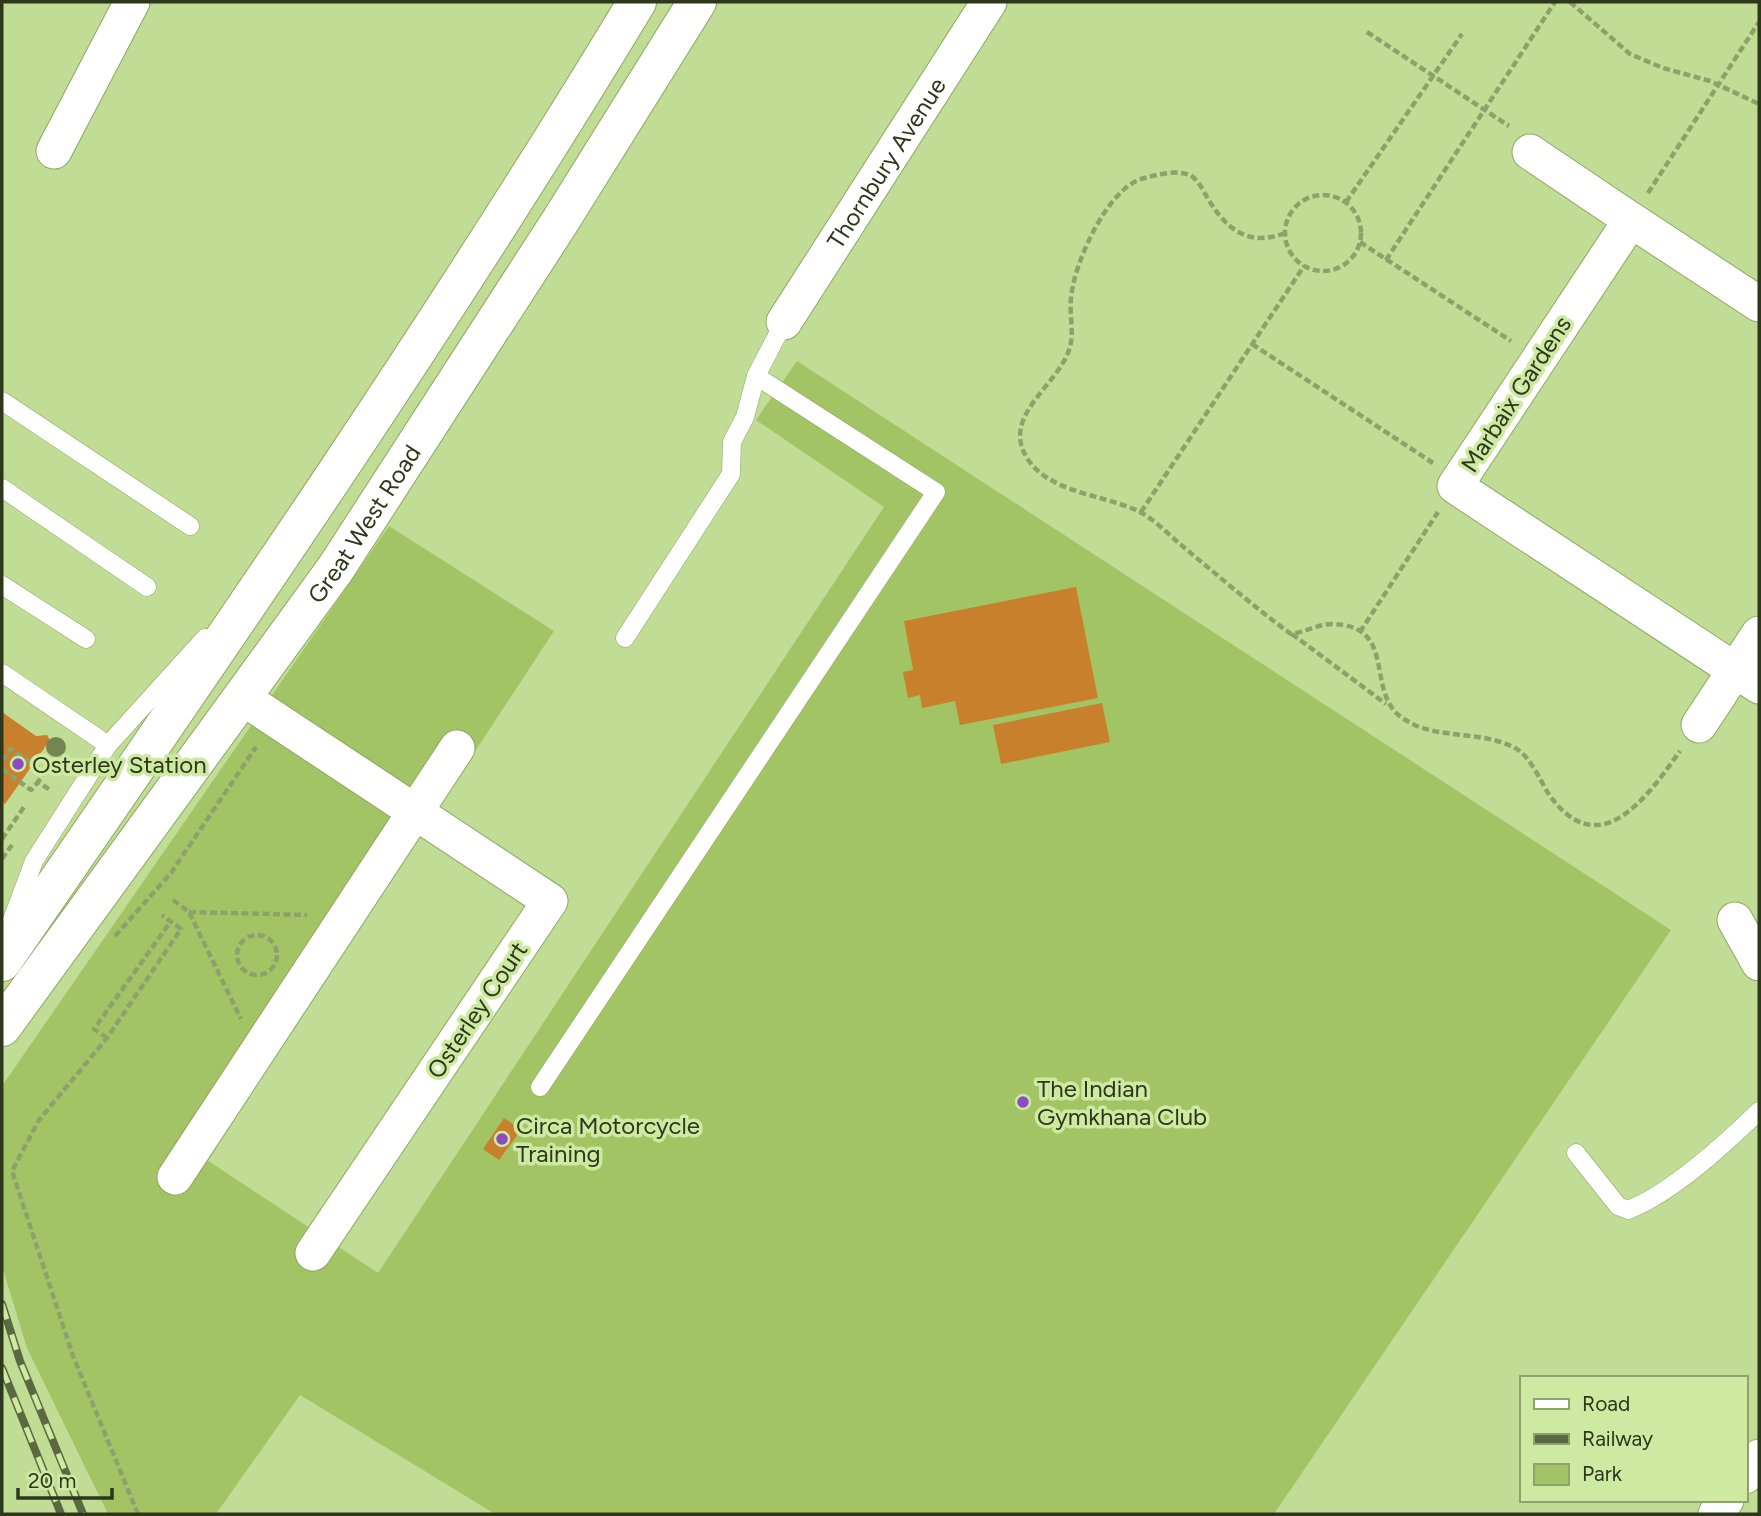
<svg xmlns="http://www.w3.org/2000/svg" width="1761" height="1516" font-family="Figtree,sans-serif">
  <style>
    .green { fill: #a3c465 }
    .building { fill: #c8802d }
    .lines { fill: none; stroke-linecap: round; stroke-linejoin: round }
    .service-casing { stroke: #8ea762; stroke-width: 19 }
    .minor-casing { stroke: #8ea762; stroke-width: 37 }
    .trunk-casing { stroke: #8ea762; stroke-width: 40 }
    .path { stroke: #8da26a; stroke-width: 4.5; stroke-dasharray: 7 3.5; stroke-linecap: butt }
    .service { stroke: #fff; stroke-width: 18 }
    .minor { stroke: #fff; stroke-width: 35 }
    .trunk { stroke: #fff; stroke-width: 38 }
    .rail-casing { stroke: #5a6940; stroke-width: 8 }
    .rail { stroke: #cee9a1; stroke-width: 5; stroke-dasharray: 16; stroke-linecap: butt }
    .tree { fill: #738651 }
    .poi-dot { fill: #8a4cc2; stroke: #cee9a1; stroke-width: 2.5 }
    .labels { text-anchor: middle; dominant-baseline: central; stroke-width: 7; stroke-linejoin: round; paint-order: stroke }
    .street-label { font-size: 24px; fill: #2d371b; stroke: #cee9a1 }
    .poi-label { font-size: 24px; fill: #2d371b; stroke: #cee9a1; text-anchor: start }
  </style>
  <rect width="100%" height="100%" fill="#c1dc95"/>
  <!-- green -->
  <path class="green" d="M797,361L1671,930L1274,1514H495L300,1395L216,1514H108L27,1348L2,1266V1086L389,526L554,631L207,1160L378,1273L884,507L756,420Z"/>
  <!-- building -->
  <g class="building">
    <path d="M1076,587L1098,698L960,725L955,701L922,708L920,695L908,698L903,672L913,670L904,621Z"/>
    <path d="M1102,703L1110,742L1001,764L993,725Z"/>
    <path d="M2,712L36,736L47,735L50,740L5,804L2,802Z"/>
    <path d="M504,1118L521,1130L499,1160L483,1149Z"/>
  </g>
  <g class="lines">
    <defs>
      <g id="service">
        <path d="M2,401L190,526"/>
        <path d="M2,488L147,587"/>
        <path d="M2,585L86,639"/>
        <path d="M625,638L731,474L732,442L745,417L756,376L784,322"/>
        <path d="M2,673L108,745"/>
        <path d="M9,928L34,861L108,745L205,638"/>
        <path d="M540,1087L936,492L756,376"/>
        <path d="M1576,1153L1618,1206L1628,1210C1672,1193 1725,1144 1759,1111"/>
      </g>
      <g id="minor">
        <path d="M54,151L132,2"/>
        <path d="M1530,152L1631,220"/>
        <path d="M1759,304L1631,220L1455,486L1759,686"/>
        <path id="s1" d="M784,322L989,2"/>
        <path d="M243,698L550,901L313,1253"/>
        <path d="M1699,725L1759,634"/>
        <path d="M1735,920L1759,963"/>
        <path d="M175,1177L457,748"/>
        <path d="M1745,1476L1759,1457"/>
        <path d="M1716,1514L1726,1500"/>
      </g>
      <g id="trunk">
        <path d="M2,962C220,646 439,330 637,2"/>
        <path id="s2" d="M2,1027L336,568L561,220L697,2"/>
      </g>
    </defs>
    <!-- service casing -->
    <use href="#service" class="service-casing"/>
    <!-- minor casing -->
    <use href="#minor" class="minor-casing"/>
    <!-- trunk casing -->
    <use href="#trunk" class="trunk-casing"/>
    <!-- path -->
    <g class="path">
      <path d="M1570,2L1630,54L1663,68L1710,81L1759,104"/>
      <path d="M1367,32L1509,126"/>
      <path d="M1648,193L1759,22"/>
      <circle cx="1323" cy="233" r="38"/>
      <path d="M1346,202L1462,34"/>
      <path d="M1285,233C1249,247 1227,230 1208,199C1204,192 1200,183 1193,177C1180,168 1155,175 1141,179C1107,190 1074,263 1071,298C1069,315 1075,334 1069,350C1057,387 998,417 1029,461C1052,493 1104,495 1138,511C1153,518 1167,533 1180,544C1216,574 1253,606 1291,634C1305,632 1319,624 1332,624C1398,625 1365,691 1401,717C1433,741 1477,729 1513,747C1529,754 1539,778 1548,793C1599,867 1648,796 1680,751"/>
      <path d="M1360,242L1511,341"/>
      <path d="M1386,260L1555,2"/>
      <path d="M1252,344L1433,463"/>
      <path d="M1141,512L1304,266"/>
      <path d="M1360,632L1438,512"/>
      <path d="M1292,634L1386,704"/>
      <path d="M2,761L11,749L44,772L38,782"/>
      <path d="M2,769L31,790L38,782L52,791"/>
      <path d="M2,839L24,807"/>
      <path d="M2,859L12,845"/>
      <path d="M173,900L189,912L241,1019"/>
      <path d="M189,912L307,915"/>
      <circle cx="257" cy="955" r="20"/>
      <path d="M115,936L171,873L256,747"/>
      <path d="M107,1038L94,1029L171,921"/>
      <path d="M138,1514L73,1356L12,1171L39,1120L107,1038L181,929L162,915"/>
    </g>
    <!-- service -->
    <use href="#service" class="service"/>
    <!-- minor -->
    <use href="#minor" class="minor"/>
    <!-- trunk -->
    <use href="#trunk" class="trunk"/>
    <defs>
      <g id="rail">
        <path d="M2,1304L20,1361L83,1514"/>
        <path d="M2,1368L61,1514"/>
      </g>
    </defs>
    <!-- rail casing -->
    <use href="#rail" class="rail-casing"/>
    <!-- rail -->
    <use href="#rail" class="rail"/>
  </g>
  <!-- trees -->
  <circle class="tree" cx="56" cy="747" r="10"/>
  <!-- markers -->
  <g class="poi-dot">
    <circle cx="18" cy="764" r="7"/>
    <circle cx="1023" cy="1102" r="7"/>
    <circle cx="502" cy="1139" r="7"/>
  </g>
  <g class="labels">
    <!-- street labels -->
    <g class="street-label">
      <text stroke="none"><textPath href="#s1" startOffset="189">Thornbury Avenue</textPath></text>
      <text transform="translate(1516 394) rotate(-57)">Marbaix Gardens</text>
      <text stroke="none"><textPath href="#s2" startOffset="620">Great West Road</textPath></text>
      <text transform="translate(477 1010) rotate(-56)">Osterley Court</text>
    </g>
    <!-- poi labels -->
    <g class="poi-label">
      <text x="32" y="764">Osterley Station</text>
      <text x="1037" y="1088">The Indian<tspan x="1037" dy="28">Gymkhana Club</tspan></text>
      <text x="516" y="1125">Circa Motorcycle<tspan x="516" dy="28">Training</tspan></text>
    </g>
  </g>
  <!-- border -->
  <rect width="1761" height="1516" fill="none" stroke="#2d371b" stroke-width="7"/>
  <!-- legend -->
  <rect x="1520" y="1376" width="228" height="126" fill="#cee9a1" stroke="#8ea26b" stroke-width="2"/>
  <rect x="1534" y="1399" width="35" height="10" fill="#ffffff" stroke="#8ea26b" stroke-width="2"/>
  <text x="1582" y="1411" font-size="21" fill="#2d371b">Road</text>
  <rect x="1534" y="1434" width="35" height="10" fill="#5a6940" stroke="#8ea26b" stroke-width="2"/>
  <text x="1582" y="1446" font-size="21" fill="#2d371b">Railway</text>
  <rect x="1534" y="1464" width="35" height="21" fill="#a3c465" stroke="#8ea26b" stroke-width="2"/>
  <text x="1582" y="1481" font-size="21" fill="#2d371b">Park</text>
  <!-- scale -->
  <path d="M18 1488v10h94v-10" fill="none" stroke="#2d371b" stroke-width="3.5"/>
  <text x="28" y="1488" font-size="21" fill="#2d371b" stroke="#cee9a1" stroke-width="5" paint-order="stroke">20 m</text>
</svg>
